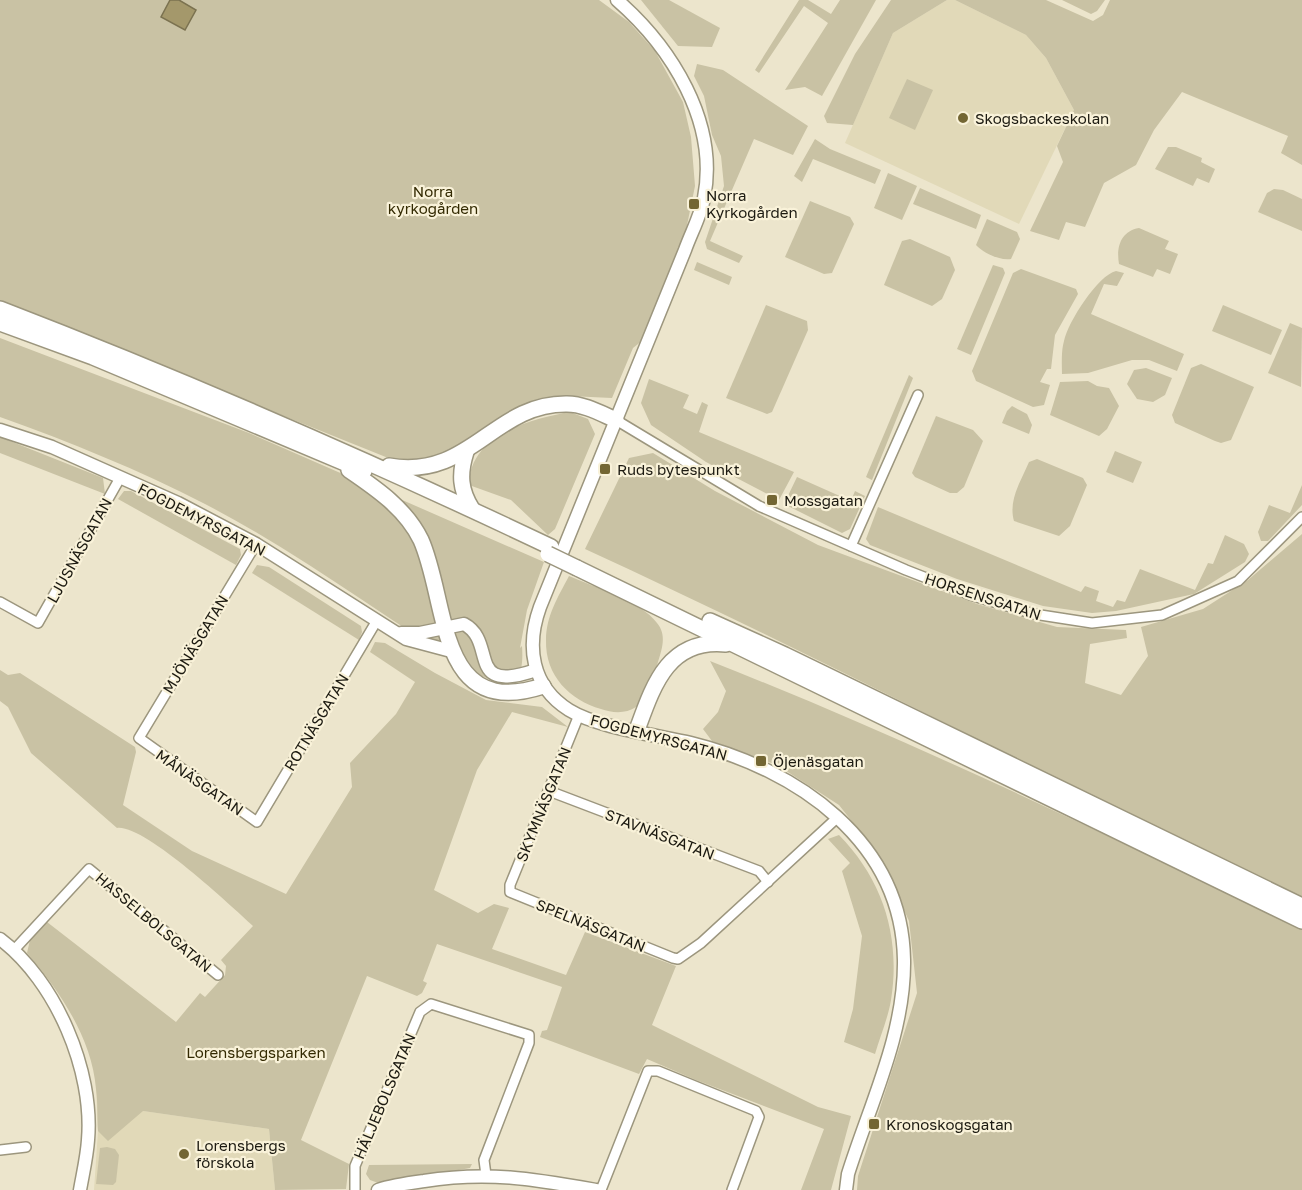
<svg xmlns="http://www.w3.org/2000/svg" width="1302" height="1190" font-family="'Golos Text',sans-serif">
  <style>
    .built { fill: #e1d9b8 }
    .green { fill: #c9c2a4 }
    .water { fill: #a4986b; stroke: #7b7250; stroke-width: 1.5 }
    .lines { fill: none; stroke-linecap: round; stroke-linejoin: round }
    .minor-casing { stroke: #9c967e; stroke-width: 12 }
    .tertiary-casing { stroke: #9c967e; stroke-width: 15 }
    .primary-casing { stroke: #9c967e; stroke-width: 18 }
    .minor { stroke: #fff; stroke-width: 9 }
    .tertiary { stroke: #fff; stroke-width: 12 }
    .primary { stroke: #fff; stroke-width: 15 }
    .primary-bridge-casing { stroke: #9c967e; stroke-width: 18; stroke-linecap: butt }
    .primary-bridge { stroke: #fff; stroke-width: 15 }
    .poi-dot { fill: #736633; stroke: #f9f2d9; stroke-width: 2 }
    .labels { text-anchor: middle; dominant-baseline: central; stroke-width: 4.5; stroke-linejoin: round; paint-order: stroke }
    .poi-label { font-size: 15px; fill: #1c1a11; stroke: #f9f2d9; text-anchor: start }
    .park-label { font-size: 15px; fill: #332a02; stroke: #f9f2d9 }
    .street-label { font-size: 15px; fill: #1c1a11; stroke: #f9f2d9 }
  </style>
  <rect width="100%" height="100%" fill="#ece5cc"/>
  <!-- built -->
  <g class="built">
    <path d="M947,0H955L1026,35L1046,58L1074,110L1019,224L845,143L893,33Z"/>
    <path d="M96,1086L143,1111L269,1129L275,1190H94L98,1131Z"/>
  </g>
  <!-- green -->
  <g class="green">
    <path d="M0,0H599L629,22L655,51L683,102L691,137L695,186L684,240L643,340L633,348L612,398L569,396L516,409L423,472L0,302Z"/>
    <path d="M641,0H669L720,28L712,47L678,46Z"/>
    <path d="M799,0H808L831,14L840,0H876L822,96L805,87L785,90L828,23L804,6L759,73L755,70Z"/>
    <path d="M891,0H947L893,33L853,125L827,123L824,116L855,54Z"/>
    <path d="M955,0H1046L1093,21L1103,15L1110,0H1302V165L1281,153L1288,136L1182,92L1154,130L1136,165L1104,183L1085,227L1066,222L1059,240L1030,231L1063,162L1057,146L1074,110L1046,58L1026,35Z"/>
    <path d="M1062,0H1105L1097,11L1091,14Z"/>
    <path d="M697,64L723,70L808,126L793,155L754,139L710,241L743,256L739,263L707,249L705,242L724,186L721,156L712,135L704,96L694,76Z"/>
    <path d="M907,79L933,90L915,130L889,118Z"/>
    <path d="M815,139L830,149L881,170L875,184L813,159L802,182L794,176Z"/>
    <path d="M1168,147H1176L1202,158L1201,162L1215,169L1209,183L1197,178L1193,186L1155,169Z"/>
    <path d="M888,173L917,186L902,220L874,208Z"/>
    <path d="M920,188L981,215L976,229L913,204Z"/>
    <path d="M1274,189L1283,190L1302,199V231L1258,212L1267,193Z"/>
    <path d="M810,201L850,217L854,224L832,273L824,274L785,257Z"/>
    <path d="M987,219L1017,232L1020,239L1011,259C1001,261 983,253 976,245Z"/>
    <path d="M1139,228L1169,241L1165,249L1178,254L1170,274L1157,269L1153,277L1119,264C1116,247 1121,231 1139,228Z"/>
    <path d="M910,239L950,257L955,270L942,299L932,306L884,285L902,241Z"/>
    <path d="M697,262L732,277L729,285L694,270Z"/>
    <path d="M993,265L1003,268L1005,273L971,355L957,349Z"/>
    <path d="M1021,269L1076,289L1078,294L1055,335L1051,369H1047L1040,382L1050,385L1044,405L1033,407L976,381L972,371L1013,273Z"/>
    <path d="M1116,271L1124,273L1117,286L1104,284L1091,314L1184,354L1177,371L1149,360H1132L1088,373L1062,374C1062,364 1061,351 1064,341C1068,322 1098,275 1116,271Z"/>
    <path d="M766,305L807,321L808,330L772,412L767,414L726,398Z"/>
    <path d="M1223,305L1282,330L1271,355L1212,331Z"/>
    <path d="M1290,323L1302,328L1301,387L1268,373Z"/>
    <path d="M0,338L249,433L544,562L527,610L520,648L522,646C525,689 508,689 475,673C384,618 300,553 205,504C139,470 70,442 0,417Z"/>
    <path d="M1201,364L1254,387L1231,440L1221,443L1215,441L1175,423L1172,415L1191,368Z"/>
    <path d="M1146,368L1172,378L1165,395L1153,402L1137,399L1127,384L1134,370Z"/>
    <path d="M909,375L913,378L872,480L866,477Z"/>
    <path d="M649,379L689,395L683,408L697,414L702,402L708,405L699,432L794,472L779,500L706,462L651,425L641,403Z"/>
    <path d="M1088,381L1097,386L1109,388L1119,406L1107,429L1099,436L1050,415L1060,382Z"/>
    <path d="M1012,406L1027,414L1032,425L1029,434L1002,423L1007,411Z"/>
    <path d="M570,412L588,419L595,434L555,529L548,535L511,500L469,485C469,436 529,419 570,412Z"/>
    <path d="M936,416L973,430L983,441L964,487L957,493H950L915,477L912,473Z"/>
    <path d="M0,437L103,478L105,494L0,453Z"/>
    <path d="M1115,451L1142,462L1133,483L1106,472Z"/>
    <path d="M653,453L715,491L818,545L977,604L1057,627L1126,630L1127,638L1090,644L1085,683L1121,695L1148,656L1141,627L1203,609L1248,580L1302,534V898C1062,785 827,660 585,549L629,458Z"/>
    <path d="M1037,459L1083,478L1087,485L1070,526L1059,536L1014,521C1008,500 1021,481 1029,462Z"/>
    <path d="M797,477L851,501L855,491L865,496L850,529L842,533L784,504Z"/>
    <path d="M1302,485V505L1268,541H1261L1258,532L1269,505L1290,513Z"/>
    <path d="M124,491H131L240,549L241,555L236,565L118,499Z"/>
    <path d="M878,507L1081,592L1085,586L1099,591L1096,601L1113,607L1117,600L1125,602L1140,569L1195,590L1208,563L1213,564L1225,535L1244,544L1249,554L1245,562L1194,594L1116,611L1092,613L1043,606L957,579L870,545L866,539Z"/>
    <path d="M257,565L269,567L361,626L362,632L359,640L252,573Z"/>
    <path d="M569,576C594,587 641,601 657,623C667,635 662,649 658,662C654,676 648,698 636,707C626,714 612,713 601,709C570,700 545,676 546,640C546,616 558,597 569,576Z"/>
    <path d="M375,642L385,643L435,673L486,700L542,707L568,727L512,712L477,770L434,890L478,913L494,904L509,908L492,949L566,975L585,932L676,966L652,1025L818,1107L851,1116L831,1190H801L824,1129L696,1080L647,1059L639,1074L540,1037L542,1031L547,1030L562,987L437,944L423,981L427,983L422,993L417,996L367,976L301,1140L349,1164L346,1189L275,1190L269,1129L143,1111L108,1141L98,1131C97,1117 98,1102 96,1089C92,1038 59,990 27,953L30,940L47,922L176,1022L200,993L205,997L225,975L226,966L221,960L253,926C230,905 144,824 117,828L31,753L8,707L0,701V670L8,675L20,673L135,747L136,752L123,805L192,851L286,894L352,787L350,763L396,714L415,682L370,652Z"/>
    <path d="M710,661C911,740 1107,835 1302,929V1190H857L858,1176L917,993L909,921L880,857L839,805L777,765L712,741L703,729L718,712L726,691Z"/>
    <path d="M839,835C883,880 901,937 891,1000C888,1018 880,1037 875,1054L844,1042L853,1009L862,936L842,871L850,863L828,839Z"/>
    <path d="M107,1147L115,1149L119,1155L116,1182L113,1185L96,1184L100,1148Z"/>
    <path d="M472,1164L470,1168L381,1184L370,1180L366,1174L369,1165Z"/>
  </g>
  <!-- water -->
  <path class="water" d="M170,0H179L196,10L185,30L161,17Z"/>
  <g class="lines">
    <defs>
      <g id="minor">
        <path d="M616,420L759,506L906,570L970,595L1034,614L1092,623L1162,615L1238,581L1302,517"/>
        <path d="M256,544L139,738L257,822L376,622"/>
        <path d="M851,546L918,395"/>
        <path d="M0,602L38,623L120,478"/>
        <path d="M579,715L510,885V892L673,958L678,959L701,943L838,817"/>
        <path d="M549,791L759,871L768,882"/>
        <path d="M14,950L89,869L218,975"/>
        <path d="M0,1150L26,1147"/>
        <path d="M355,1190V1166L420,1012L431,1004L529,1035V1043L484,1160L486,1175"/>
        <path d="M601,1190L648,1071H658L756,1111L759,1117L732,1190"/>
      </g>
      <g id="tertiary">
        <path d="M617,0C671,47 719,122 704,198C701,215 691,233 685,250L540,607C526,646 531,686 569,710C598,728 657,735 691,743C797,769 902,841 904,960C905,1034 870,1104 848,1174L846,1190"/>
        <path d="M0,430L52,447L178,503L256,544L406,639L451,651"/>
        <path d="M401,633H420L464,624C498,642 464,695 536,670"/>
        <path d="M0,939C56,981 94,1071 88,1140C87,1156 83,1173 80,1190"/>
        <path d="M378,1190C393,1185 409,1183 424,1181C488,1171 533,1179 596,1190"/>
      </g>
      <g id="primary">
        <path d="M0,309C187,381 370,461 551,547"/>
        <path d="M0,323L93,357L364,471"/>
        <path d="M466,452C459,474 460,490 472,509"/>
        <path d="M389,466C471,480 493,403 567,404C584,404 600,413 616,420"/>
        <path d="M349,470C377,489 406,509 421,540C449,603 436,721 543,686"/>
        <path d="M577,568L1302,921"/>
        <path d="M710,621L785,655L1302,906"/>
        <path d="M637,730C653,686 668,638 726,644"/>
      </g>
    </defs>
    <!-- minor casing -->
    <use href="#minor" class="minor-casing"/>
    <!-- tertiary casing -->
    <use href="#tertiary" class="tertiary-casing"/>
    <!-- primary casing -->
    <use href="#primary" class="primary-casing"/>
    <!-- minor -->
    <use href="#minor" class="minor"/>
    <!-- tertiary -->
    <use href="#tertiary" class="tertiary"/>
    <!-- primary -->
    <use href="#primary" class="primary"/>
    <defs>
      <path id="primary-bridge" d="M548,554L577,568"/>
    </defs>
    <!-- primary-bridge casing -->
    <use href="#primary-bridge" class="primary-bridge-casing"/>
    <!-- primary-bridge -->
    <use href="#primary-bridge" class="primary-bridge"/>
  </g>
  <!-- markers -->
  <g class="poi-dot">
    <circle cx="963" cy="118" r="6"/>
    <rect x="688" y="198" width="12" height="12" rx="3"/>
    <rect x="599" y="463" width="12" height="12" rx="3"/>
    <rect x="766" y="494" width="12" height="12" rx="3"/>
    <rect x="755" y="755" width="12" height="12" rx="3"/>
    <rect x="868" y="1118" width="12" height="12" rx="3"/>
    <circle cx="184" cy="1154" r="6"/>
  </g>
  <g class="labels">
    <!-- poi labels -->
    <g class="poi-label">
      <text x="975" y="118">Skogsbackeskolan</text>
      <text x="706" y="195">Norra<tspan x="706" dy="17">Kyrkogården</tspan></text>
      <text x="617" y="469">Ruds bytespunkt</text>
      <text x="784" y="500">Mossgatan</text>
      <text x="773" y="761">Öjenäsgatan</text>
      <text x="886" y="1124">Kronoskogsgatan</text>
      <text x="196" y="1145">Lorensbergs<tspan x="196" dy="17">förskola</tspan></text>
    </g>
    <!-- park labels -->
    <g class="park-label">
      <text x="433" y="191">Norra<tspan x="433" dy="17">kyrkogården</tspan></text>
      <text x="256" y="1052">Lorensbergsparken</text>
    </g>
    <!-- street labels -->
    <g class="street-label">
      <text transform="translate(202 519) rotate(27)">FOGDEMYRSGATAN</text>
      <text transform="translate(79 550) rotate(-61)">LJUSNÄSGATAN</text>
      <text transform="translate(983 596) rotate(18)">HORSENSGATAN</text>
      <text transform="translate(195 644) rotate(-59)">MJÖNÄSGATAN</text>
      <text transform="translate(316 722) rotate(-59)">ROTNÄSGATAN</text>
      <text transform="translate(659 737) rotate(15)">FOGDEMYRSGATAN</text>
      <text transform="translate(200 782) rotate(35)">MÅNÄSGATAN</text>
      <text transform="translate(543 804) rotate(-68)">SKYMNÄSGATAN</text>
      <text transform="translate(660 834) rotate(21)">STAVNÄSGATAN</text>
      <text transform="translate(154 922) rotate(40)">HASSELBOLSGATAN</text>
      <text transform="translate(591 925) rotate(22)">SPELNÄSGATAN</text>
      <text transform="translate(384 1096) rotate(-67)">HÄLJEBOLSGATAN</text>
    </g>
  </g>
</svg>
